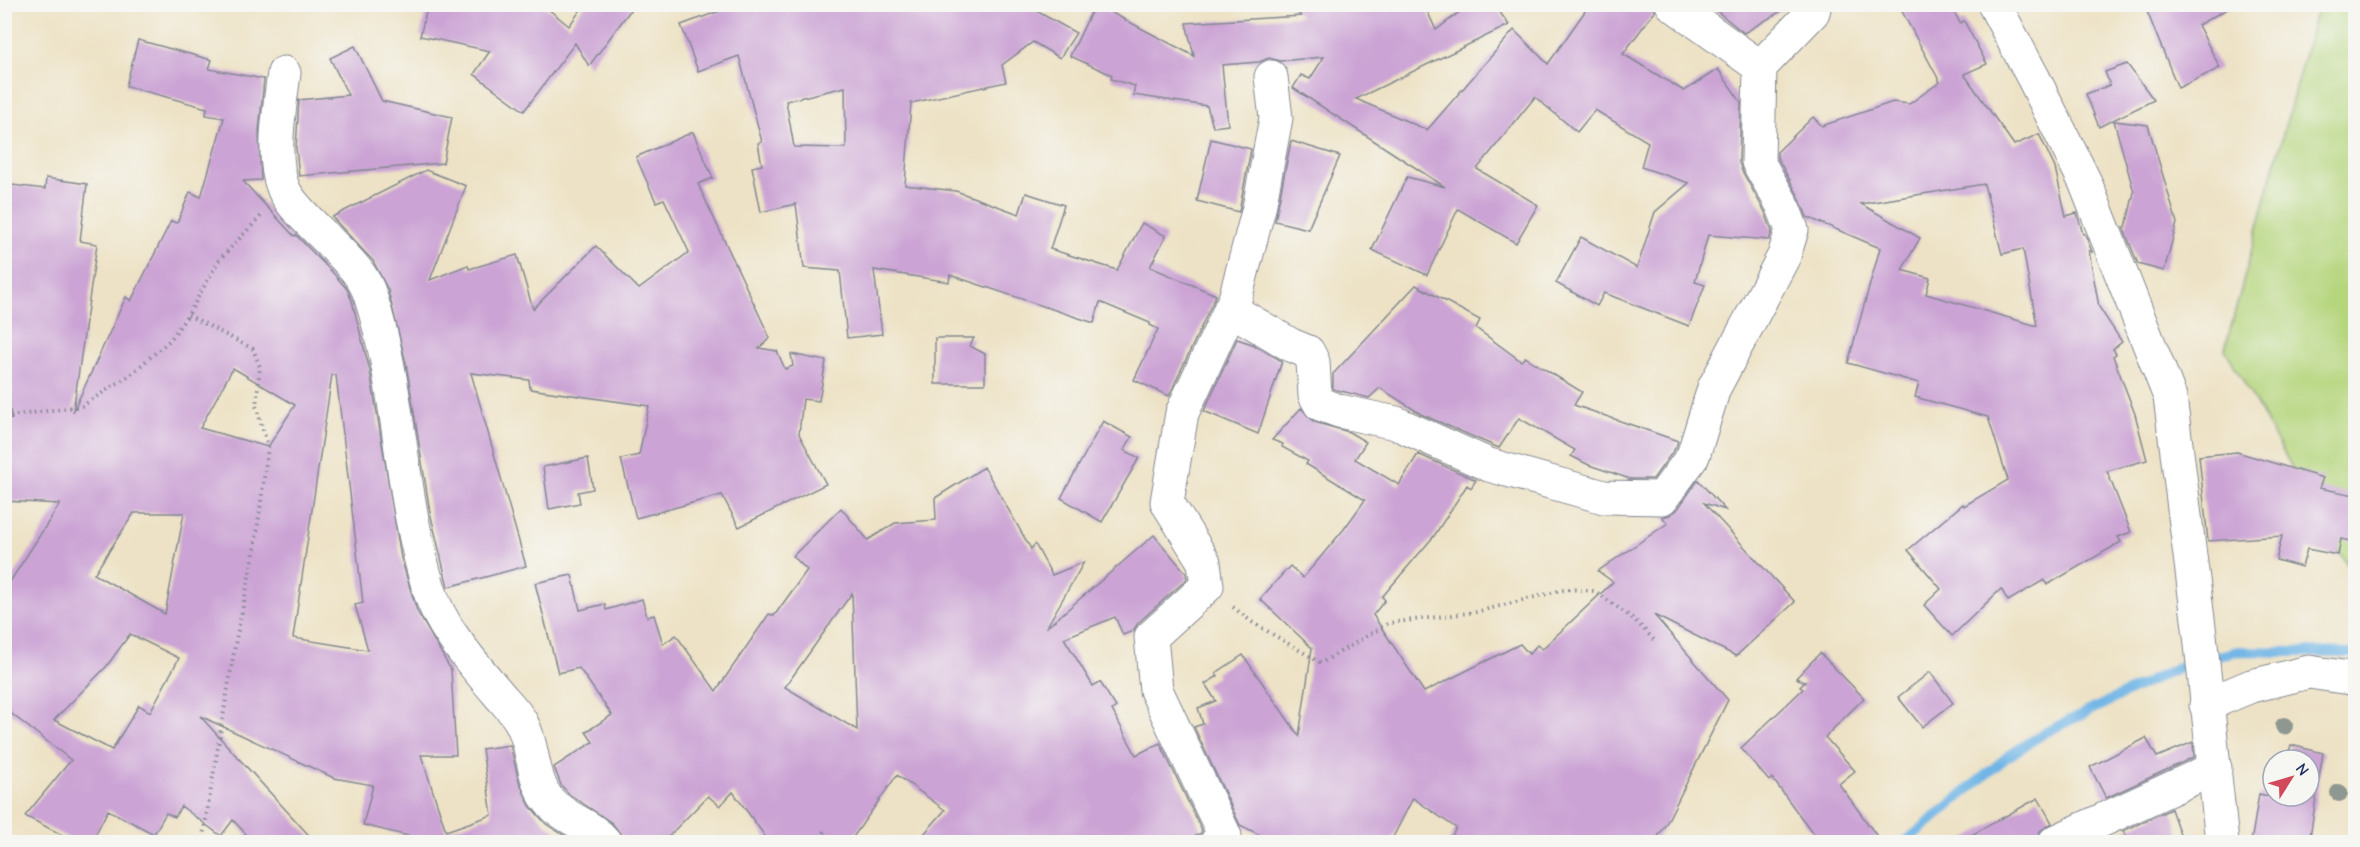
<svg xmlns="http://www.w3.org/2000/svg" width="2360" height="847" font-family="'Comic Neue',sans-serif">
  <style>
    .green { fill: #b6d67e; stroke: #68826e; stroke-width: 1.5 }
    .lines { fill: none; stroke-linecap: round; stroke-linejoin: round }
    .stream { stroke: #70b5e6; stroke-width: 10 }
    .building { fill: #cba3d4; fill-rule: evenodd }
    .minor-casing { stroke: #848892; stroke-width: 35 }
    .path { stroke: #848892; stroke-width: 4; stroke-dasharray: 1.5 4.5; stroke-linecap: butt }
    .minor { stroke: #fff; stroke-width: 33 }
    .tree { fill: #8f9791 }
  </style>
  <rect width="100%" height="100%" fill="#f6f6f2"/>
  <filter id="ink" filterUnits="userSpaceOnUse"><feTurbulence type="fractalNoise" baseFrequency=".0167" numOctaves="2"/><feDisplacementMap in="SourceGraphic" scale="12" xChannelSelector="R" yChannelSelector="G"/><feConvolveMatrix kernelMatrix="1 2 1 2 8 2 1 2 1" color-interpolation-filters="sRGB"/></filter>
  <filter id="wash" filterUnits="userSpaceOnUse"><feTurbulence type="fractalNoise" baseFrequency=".008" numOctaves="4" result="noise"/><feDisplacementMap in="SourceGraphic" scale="24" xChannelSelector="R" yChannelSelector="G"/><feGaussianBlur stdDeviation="1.35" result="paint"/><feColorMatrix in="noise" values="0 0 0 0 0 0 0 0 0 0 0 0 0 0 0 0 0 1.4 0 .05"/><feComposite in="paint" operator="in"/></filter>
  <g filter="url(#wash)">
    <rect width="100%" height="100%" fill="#ede2c5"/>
    <!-- green -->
    <path class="green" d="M2318,5H2355V579L2225,349Z"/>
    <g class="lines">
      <!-- stream -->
      <path class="stream" d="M1905,842L2007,757L2044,733L2181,666L2237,651L2356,653"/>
    </g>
    <g id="blocks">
      <!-- building -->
      <g class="building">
        <path d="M428,4H542L569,26L585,4H635L589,66L575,43L524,111L474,74L490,51L420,36Z"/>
        <path d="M739,4H1024L1076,33L1060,58L1033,42L1002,65L1006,82L911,103L905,185L956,191L1019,214L1026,193L1064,205L1050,249L1117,270L1142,223L1166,236L1150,267L1216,295L1169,396L1134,380L1158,329L1150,325V323L1100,302L1094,323L950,275L949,282L874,270L882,334L847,338L840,271L804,268L796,204L761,212L752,167L762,165L758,143L762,142L739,56L698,71L681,25ZM845,87L846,148L794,147L786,101Z"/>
        <path d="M1095,4L1194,56L1186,23L1301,16L1289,4H1424L1436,30L1470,4H1494L1509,25L1356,99L1427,130L1514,30L1548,64L1590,4H1654L1655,11L1623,54L1684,91L1718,69L1741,102L1739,162L1742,171L1765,212L1772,231L1769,240L1708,235L1695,282L1705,285L1689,326L1604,293L1597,306L1556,283L1581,237L1637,268L1655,212L1689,183L1641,167L1648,142L1595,110L1577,132L1535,97L1477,169L1538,205L1516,243L1458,209L1427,275L1372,250L1407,177L1445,187L1293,88L1301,75L1310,79L1324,57L1280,61L1269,58L1259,62L1222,65L1228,125L1213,127L1207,106L1133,95L1135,86L1111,79L1112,75L1070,56Z"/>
        <path d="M1708,4H1793L1744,33Z"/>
        <path d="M1898,4H1950L1960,23L1964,21L1987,64L1964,74L2014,145L2039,134L2055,168L2066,216L2077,213L2083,234H2085L2092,252L2089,251L2099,307L2122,342L2113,349L2116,354L2113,356L2135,414L2147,460L2107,471L2131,532L2118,537L2121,542L2047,585L2044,580L2008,601L2001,589L1952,636L1924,605L1941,589L1908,550L1963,504L1964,506L2008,480L1988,417L1915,397L1919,383L1848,363L1880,248L1807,217L1798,195L1777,157V152L1813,117L1822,126L1893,102L1909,104L1940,82ZM1984,184L2002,254L2023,249L2037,326L1926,294L1930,278L1902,270L1920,238L1861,204Z"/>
        <path d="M2144,4H2236L2198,25L2220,68L2178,88Z"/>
        <path d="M138,40L212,60L209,69L264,79L259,132L261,180L243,181L294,236L296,235L333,273L347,289L352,301L370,371L401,558L417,611L451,670L456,755H421L446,831L492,815L482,749L510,745L519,781L530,806L546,824L576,843H425V840L363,825L373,785L334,778L200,716L316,843H254L233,820L221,836L181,806L175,817L166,813L154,834L108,810L92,841L80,835L76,842L25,816L71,760L13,715L4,705V591L60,504L4,501V420L12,419L4,384V184L45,189L46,178L87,184L80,241L97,244L73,412L126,297L131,301L171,221L177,223L190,192L201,197L224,118L206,115L207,108L126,86ZM233,368L295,405L268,447L200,428ZM332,375H336L363,603L355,605L368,650L293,638ZM134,513H184L165,614L94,574ZM130,634L179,658L150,712L139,705L112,750L54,720L106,667Z"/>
        <path d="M355,46L382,101L452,117L443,163L299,176L296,148L299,100L348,95L330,58Z"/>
        <path d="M2127,64L2154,100L2099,127L2086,94L2110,85L2105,72Z"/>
        <path d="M2114,121L2148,125L2177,223L2164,271L2138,264L2123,227H2126L2134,192Z"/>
        <path d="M693,132L713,178L698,184L770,338L759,348L777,351L785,369L793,366L791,354L826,361L819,401L803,399L799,434L826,484L739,527L722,495L636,518L621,459L639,455L649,406L530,389L529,380L471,373L526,566L448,587L430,512L406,363L388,290L373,261L332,217L426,170L466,186L430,280L468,265L469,269L517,255L533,309L596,246L639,289L689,252L664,199L656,202L636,157Z"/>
        <path d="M1211,139L1251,149L1239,212L1197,201Z"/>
        <path d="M1291,141L1340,156L1308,229L1275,221Z"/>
        <path d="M1416,285L1480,320L1476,328L1521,361L1525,357L1582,392L1574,405L1678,441L1676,447L1653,479H1630L1589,465L1571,456L1575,450L1519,418L1499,448L1421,414L1380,388L1369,398L1333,389V374Z"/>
        <path d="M935,338H974L970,346L985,354V384H935Z"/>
        <path d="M1237,339L1252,344L1282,361L1258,434L1204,411Z"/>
        <path d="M1301,408L1314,422L1349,432L1366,442L1355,459L1399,485L1418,454L1476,480L1471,488L1467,485L1434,536L1382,597L1385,600L1373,615L1424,692L1520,644L1529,654L1537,645L1542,649L1613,582L1598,571L1668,523L1662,517L1670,515L1677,510L1698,480L1725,510L1704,503L1795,602L1736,656L1654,615L1728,700L1666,824L1654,843H1448L1456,828L1413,798L1390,843H1276L1240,825L1194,727L1203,724L1198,708L1216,701L1205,684L1218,676L1216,673L1243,655L1299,736L1312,648L1260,599L1290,566L1303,578L1344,529L1365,500L1306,464L1308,461L1282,447L1283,444L1272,440Z"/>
        <path d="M1103,421L1132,437L1124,450L1139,458L1102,522L1061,498Z"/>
        <path d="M2237,452L2323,478L2319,488L2355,495V542L2341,539L2338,555L2307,549L2302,567L2276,560L2282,536L2208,541L2199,456Z"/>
        <path d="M588,458L593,489L578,492L580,503L549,509L543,467Z"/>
        <path d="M984,467L1031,549L1035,544L1052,575L1084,562L1046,628L1154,535L1186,573L1187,579L1138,623L1133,631L1123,635L1115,617L1064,638L1093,686L1100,682L1116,707L1112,710L1136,755L1160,743L1202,831L1200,834L1182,843H916L945,810L897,775L849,843H770L733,792L720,806L708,796L662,843H623V837L612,823L569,794L561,785L554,767L593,742L586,732L612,715L579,668L558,673L535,583L572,575L580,610L605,604L606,610L642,599L647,617L654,615L663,644L676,635L716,691L769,614L774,616L807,570L793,556L841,508L868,540L895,523L936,520L935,498ZM852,593L857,730L785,687Z"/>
        <path d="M1820,653L1864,698L1825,737L1855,771L1839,784L1882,843H1820L1772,778L1769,781L1741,748L1803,689L1800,687L1805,682L1796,678Z"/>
        <path d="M1930,672L1953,703L1922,727L1898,697Z"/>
        <path d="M2146,738L2157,757L2193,742L2194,757L2106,798L2090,767Z"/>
        <path d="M2291,745L2323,753L2309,843H2251L2259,794L2279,798L2309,796V760H2287Z"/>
        <path d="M2038,798L2052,823L2040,831L2037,843H1957Z"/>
        <path d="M2171,809L2183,843H2129L2123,831Z"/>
      </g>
    </g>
  </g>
  <g filter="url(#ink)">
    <use href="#blocks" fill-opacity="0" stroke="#848892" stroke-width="1.5"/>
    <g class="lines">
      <defs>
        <g id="minor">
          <path d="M1672,4L1760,67"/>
          <path d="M1994,4L2034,79L2085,182L2170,397L2200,635L2222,842"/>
          <path d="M284,73C280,107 270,158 284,190C292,207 316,228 329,241C345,258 363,273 370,295C401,389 399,493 429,589C440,627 471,661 496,691C504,701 515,711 521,722C535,747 531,782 551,803C567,820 590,824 605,842"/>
          <path d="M1230,309L1291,345L1308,352L1313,362L1315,395L1320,404L1339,411L1396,423L1489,465L1604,497L1662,498L1693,456L1714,388L1784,256L1792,230L1782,204L1758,162L1760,67L1813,12L1815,4"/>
          <path d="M2206,705L2251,686L2309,672L2356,679"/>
          <path d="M1217,842L1225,836L1156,690L1151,637L1207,586L1204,562L1167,502L1182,413L1235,299L1259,208L1276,118L1271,77"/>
          <path d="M2055,842L2215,768"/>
        </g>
      </defs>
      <!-- minor casing -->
      <use href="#minor" class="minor-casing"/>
      <!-- path -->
      <g class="path">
        <path d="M188,315L253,349L260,367L256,406L268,447L255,548L236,640L202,842"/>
        <path d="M4,417L82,406L130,375L170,340L188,315L219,260L261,216"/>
        <path d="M1233,607L1252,622L1321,663L1389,623L1476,612L1567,589L1595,591L1635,620L1654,640"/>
        <path d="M816,842L826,830"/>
      </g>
      <!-- minor -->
      <use href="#minor" class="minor"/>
    </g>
    <!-- trees -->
    <g class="tree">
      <circle cx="2284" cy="726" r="9"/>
      <circle cx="2339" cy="793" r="9"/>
    </g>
  </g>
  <!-- margin -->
  <rect width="2360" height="847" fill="none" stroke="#f6f6f2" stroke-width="24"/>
  <!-- north arrow -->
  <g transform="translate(2291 778) rotate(53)"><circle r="28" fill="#f6f6f2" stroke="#9ea6b7" stroke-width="1.5"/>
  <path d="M0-4.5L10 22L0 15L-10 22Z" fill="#d1495b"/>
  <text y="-9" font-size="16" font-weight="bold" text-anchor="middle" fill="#1b2f5e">N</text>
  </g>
</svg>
